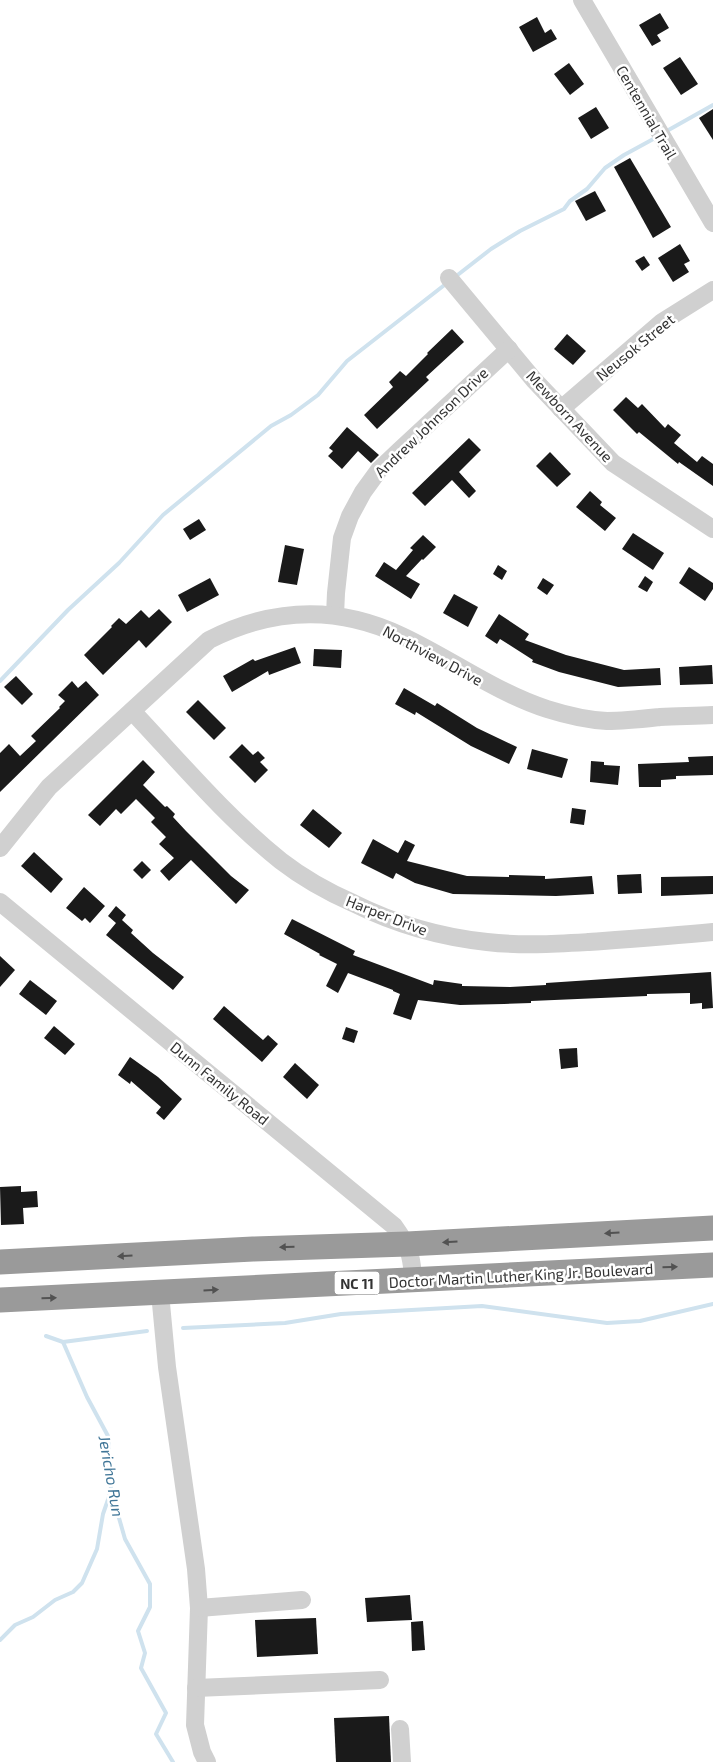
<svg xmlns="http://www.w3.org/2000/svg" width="713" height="1762" font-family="'Exo 2',sans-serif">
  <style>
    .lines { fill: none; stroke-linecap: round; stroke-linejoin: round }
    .stream { stroke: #cfe2ee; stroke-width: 4 }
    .building { fill: #1a1a1a }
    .minor { stroke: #d0d0d0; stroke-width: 18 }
    .highway { stroke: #9a9a9a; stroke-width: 25 }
    .oneway { fill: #525252 }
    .labels { text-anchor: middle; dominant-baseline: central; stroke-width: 5; stroke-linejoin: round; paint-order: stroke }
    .shield { fill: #fff; stroke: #707070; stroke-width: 1 }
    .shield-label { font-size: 14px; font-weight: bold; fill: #333 }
    .street-label { font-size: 15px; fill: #333; stroke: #fff }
    .water-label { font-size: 16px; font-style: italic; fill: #3f7597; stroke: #fff }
  </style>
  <rect width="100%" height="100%" fill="#fff"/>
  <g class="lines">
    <!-- stream -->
    <g class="stream">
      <path d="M665,132L713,105"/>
      <path d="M455,277L491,249L520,231L564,209L570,201L587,189L605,168L624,155L657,137"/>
      <path d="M0,681L68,610L119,563L163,515L271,426L291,415L318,395L347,361L447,283"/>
      <path d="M183,1328L285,1323L341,1314L482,1306L607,1323L640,1321L713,1304"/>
      <path d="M46,1336L63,1342L87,1397L108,1436L111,1490L125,1539L150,1584V1607L138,1631L145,1653L141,1668L166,1713L156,1734L173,1762"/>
      <path d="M63,1342L147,1331"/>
      <path d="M0,1640L15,1625L33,1617L55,1600L73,1592L82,1583L97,1549L103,1514L111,1491"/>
    </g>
  </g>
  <!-- building -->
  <g class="building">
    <path d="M660,13L669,28L657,35L661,41L652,46L639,25Z"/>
    <path d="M537,17L545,33L551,29L557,39L533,52L519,27Z"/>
    <path d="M680,57L698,84L681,95L663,68Z"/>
    <path d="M569,63L584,84L570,95L554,74Z"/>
    <path d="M596,107L609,128L591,139L578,118Z"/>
    <path d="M713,109V140L699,118Z"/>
    <path d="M630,158L671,227L653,238L614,167Z"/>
    <path d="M595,191L606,211L586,221L575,201Z"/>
    <path d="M680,244L690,261L684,264L689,272L673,282L658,258Z"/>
    <path d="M644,256L650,265L642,271L635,261Z"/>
    <path d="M452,329L464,342L426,377L429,380L377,429L364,415L393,387L389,382L400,371L406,376L428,354L427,353Z"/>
    <path d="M567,334L586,351L573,365L554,349Z"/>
    <path d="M626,397L638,408L642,404L665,428L668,424L681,435L674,443L697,462L702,456L713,464V486L679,462L678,464L639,432L637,434L613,410Z"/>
    <path d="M347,427L379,455L371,463L358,451L342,469L328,456L333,451L329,448Z"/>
    <path d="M469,438L481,450L459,472L476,491L469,498L452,480L425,506L412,493Z"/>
    <path d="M550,452L571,474L557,487L536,466Z"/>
    <path d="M590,491L602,502L600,505L616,518L605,531L576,507Z"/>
    <path d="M199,519L206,530L190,540L183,529Z"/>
    <path d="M633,533L664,553L653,570L622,549Z"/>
    <path d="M423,535L436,547L423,560L422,559L406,576L420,584L411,599L375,576L384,562L396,570L413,550L410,548Z"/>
    <path d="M285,545L304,549L297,585L278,582Z"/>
    <path d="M498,565L507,571L502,580L493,574Z"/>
    <path d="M689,567L713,583V589L705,601L679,583Z"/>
    <path d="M645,576L653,582L647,592L638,587Z"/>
    <path d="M210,578L219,595L187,612L178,595Z"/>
    <path d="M543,578L554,585L547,595L537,588Z"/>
    <path d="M454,594L478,607L468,627L443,613Z"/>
    <path d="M159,609L172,622L146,648L139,640L103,675L84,655L112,627L111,626L119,618L126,624L141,610L149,618Z"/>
    <path d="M499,614L529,634L525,640L566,655L624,670L660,668L661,685L618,687L559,672L532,662L533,660L500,639L497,644L485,636Z"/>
    <path d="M295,647L301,663L269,675L268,671L232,692L223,676L253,659L255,661Z"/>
    <path d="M314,649L342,650L341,668L313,666Z"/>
    <path d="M712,665L713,684L680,685L679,667Z"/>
    <path d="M16,676L33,694L22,705L4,687Z"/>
    <path d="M72,681L78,688L86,681L99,695L0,792V753L9,744L20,756L36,741L31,736L60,708L59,707L65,701L58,695Z"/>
    <path d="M404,688L435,706L437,703L477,728L517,747L509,764L471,746L416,712L415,715L395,704Z"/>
    <path d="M198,700L226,728L214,740L186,712Z"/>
    <path d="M242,744L253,755L258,751L265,758L260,762L268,770L255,783L229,757Z"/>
    <path d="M532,749L568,759L562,778L527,769Z"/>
    <path d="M713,756V775L676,776V779L661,780V787H639L638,764L689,762L688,757Z"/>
    <path d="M143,760L155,772L143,785L165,807L167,806L175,814L173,817L186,831L231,876L249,890L236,904L191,860L169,881L160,871L174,858L159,844L166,837L151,822L155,818L136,799L121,814L116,809L100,826L88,815Z"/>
    <path d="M591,761L604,762V765L620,766L618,785L590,782Z"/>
    <path d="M572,808L586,810L584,825L570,823Z"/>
    <path d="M313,809L342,833L329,848L300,825Z"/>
    <path d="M373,839L398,853L405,840L415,845L407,861L467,876L509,877V875L545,876V879L592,876L594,894L556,896L453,894L415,883L396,873L393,879L361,863Z"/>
    <path d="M34,852L63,879L51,893L21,866Z"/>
    <path d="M142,861L151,870L142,879L133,870Z"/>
    <path d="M641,874L642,893L618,894L617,875Z"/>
    <path d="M713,876V894L661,896V877Z"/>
    <path d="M84,887L105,906L90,923L85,918L82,921L66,908Z"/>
    <path d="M116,906L126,915L122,920L133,930L131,933L153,953L184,977L173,990L106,935L116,923L108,916Z"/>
    <path d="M292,919L355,951L353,955L433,985L434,980L462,984V986L510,987L546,985V983L711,972L713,1008L702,1009V1003L690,1004V993L647,994V996L531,1001V1003L504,1004L460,1005L418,1000L411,1020L393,1014L400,994L393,991V990L348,973L338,993L326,986L337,964L319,955L320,954L284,934Z"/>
    <path d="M0,956L15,970L0,987Z"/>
    <path d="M30,980L57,1001L46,1015L19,994Z"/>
    <path d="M224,1006L263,1040L268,1035L278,1044L262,1062L213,1019Z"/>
    <path d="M54,1026L75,1044L65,1055L44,1038Z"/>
    <path d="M346,1027L358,1031L354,1043L342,1039Z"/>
    <path d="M577,1048L578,1067L561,1069L559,1049Z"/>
    <path d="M130,1057L158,1077L182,1099L164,1120L156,1113L161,1107L131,1081L130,1084L118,1075Z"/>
    <path d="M295,1063L319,1085L307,1099L283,1077Z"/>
    <path d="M21,1186V1192L37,1191L38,1207L23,1208L24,1224L1,1225L0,1187Z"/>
    <path d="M410,1595L412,1620L367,1622L365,1598Z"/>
    <path d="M316,1618L318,1654L257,1657L255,1620Z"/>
    <path d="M423,1621L425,1650L412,1651L411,1622Z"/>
    <path d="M389,1716L391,1762H336L334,1718Z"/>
  </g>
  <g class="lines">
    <!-- minor -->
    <g class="minor">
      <path d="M582,0L713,223"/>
      <path d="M449,278L534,380L613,463L713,529"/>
      <path d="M561,409L662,322L713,290"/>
      <path d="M335,615L336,593L342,538L350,516L363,492L379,470L399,451L509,349"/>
      <path d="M132,711C180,762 226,817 281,861C303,878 328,892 353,903C395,924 440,937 487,942C521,946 554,944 589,942C630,939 672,936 713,932"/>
      <path d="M0,848L49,787L209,640C272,608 337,605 402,636C451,659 495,692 547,709C566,715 587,720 607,721C625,721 642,719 660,717C678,716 695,716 713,715"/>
      <path d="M0,902L394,1226C409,1247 412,1255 413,1280"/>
      <path d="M160,1293L167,1367L196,1569L199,1608L195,1725L202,1752L207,1762"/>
      <path d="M199,1608L302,1600"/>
      <path d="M196,1688L380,1680"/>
      <path d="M400,1729L402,1762"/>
    </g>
    <!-- highway -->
    <g class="highway">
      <path d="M0,1262L253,1249L407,1244L713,1228"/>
      <path d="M0,1300L713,1265"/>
    </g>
  </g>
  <!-- one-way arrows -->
  <defs><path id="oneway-solid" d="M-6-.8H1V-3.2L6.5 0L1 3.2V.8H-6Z" transform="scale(1.25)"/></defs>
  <g class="oneway">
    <use href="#oneway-solid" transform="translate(612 1233) rotate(177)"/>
    <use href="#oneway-solid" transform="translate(450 1242) rotate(177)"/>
    <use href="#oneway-solid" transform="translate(287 1247) rotate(178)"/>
    <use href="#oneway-solid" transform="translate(125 1256) rotate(177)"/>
    <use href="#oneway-solid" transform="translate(670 1267) rotate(-2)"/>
    <use href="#oneway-solid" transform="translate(211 1290) rotate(-3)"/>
    <use href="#oneway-solid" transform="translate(49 1298) rotate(-2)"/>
  </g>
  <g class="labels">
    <!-- shield labels -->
    <rect class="shield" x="334.5" y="1271.5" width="45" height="23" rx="4"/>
    <g class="shield-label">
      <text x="357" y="1283">NC 11</text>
    </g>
    <!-- street labels -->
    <g class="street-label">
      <text transform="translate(647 112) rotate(60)">Centennial Trail</text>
      <text transform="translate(635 347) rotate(-39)">Neusok Street</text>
      <text transform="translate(570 416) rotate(47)">Mewborn Avenue</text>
      <text transform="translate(431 422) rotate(-44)">Andrew Johnson Drive</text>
      <text transform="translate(433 655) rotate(28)">Northview Drive</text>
      <text transform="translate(387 915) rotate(21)">Harper Drive</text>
      <text transform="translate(220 1083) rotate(39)">Dunn Family Road</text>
      <text transform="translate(521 1275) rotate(-3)">Doctor Martin Luther King Jr. Boulevard</text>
    </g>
    <!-- water labels -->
    <g class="water-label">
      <text transform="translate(112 1476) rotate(80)">Jericho Run</text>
    </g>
  </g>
</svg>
